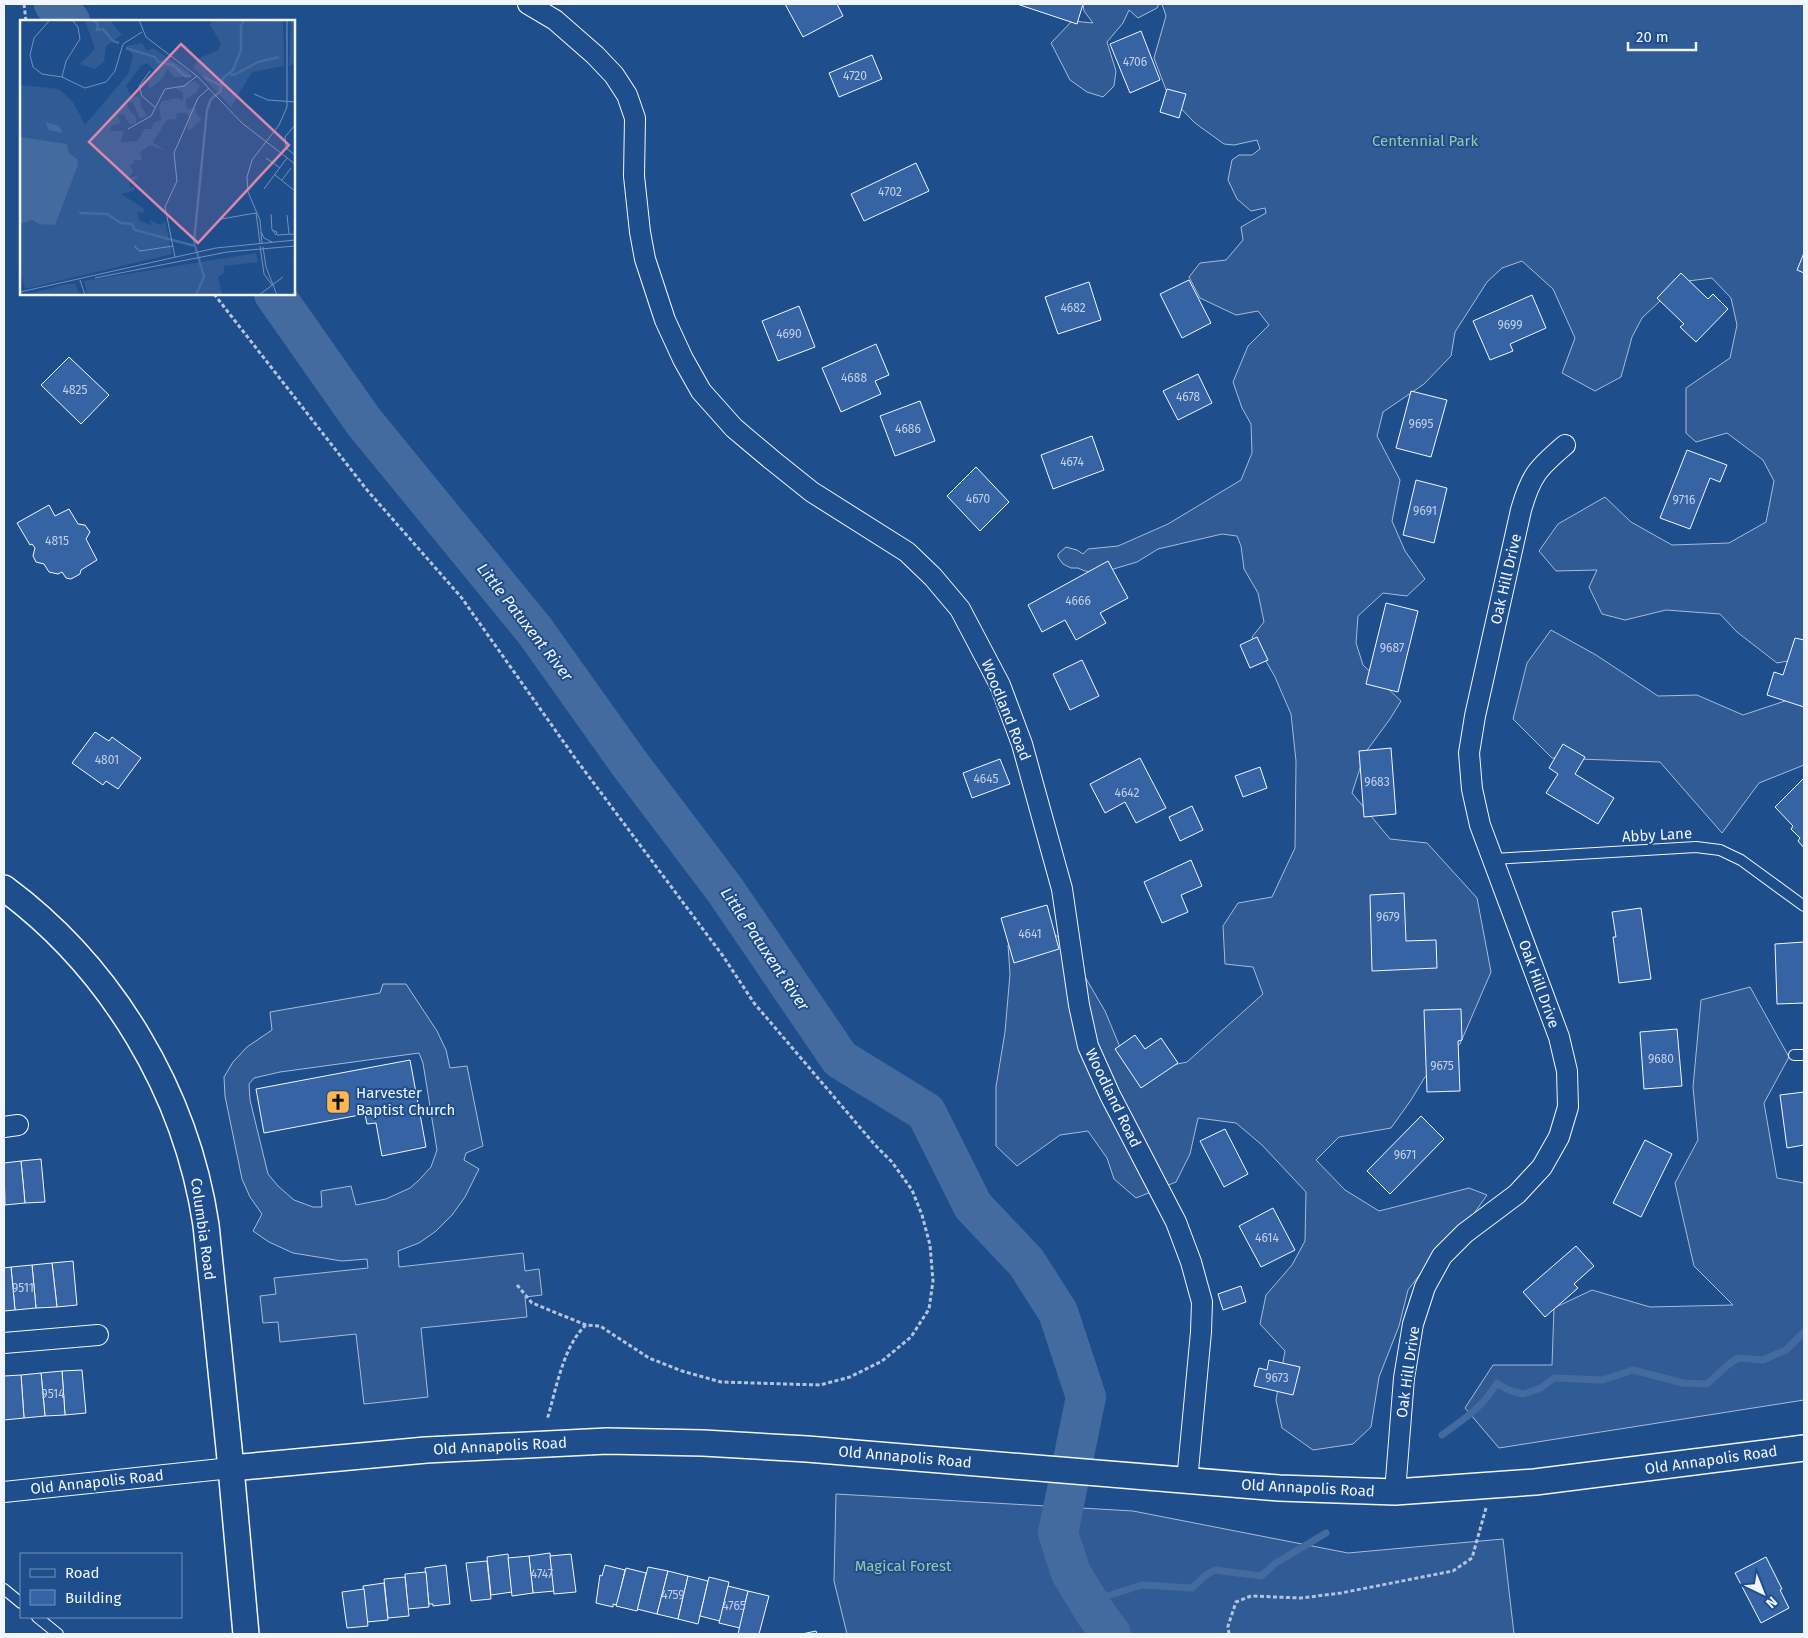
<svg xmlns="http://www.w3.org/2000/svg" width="1808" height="1638" font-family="'Fira Sans',sans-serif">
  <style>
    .built { fill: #305b95; stroke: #a8bbd7; fill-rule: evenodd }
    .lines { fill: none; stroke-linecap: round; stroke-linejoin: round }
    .stream { stroke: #446ba0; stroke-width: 7 }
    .river { stroke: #446ba0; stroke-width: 40 }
    .building { fill: #3563a3; stroke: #f2f6ff }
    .service-casing { stroke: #f2f6ff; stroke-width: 12 }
    .minor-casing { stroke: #f2f6ff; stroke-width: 22 }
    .tertiary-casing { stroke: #f2f6ff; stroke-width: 28 }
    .path { stroke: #b3c4dc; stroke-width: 3; stroke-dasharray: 4 2.5; stroke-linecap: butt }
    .service { stroke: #1f4e8c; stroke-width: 10 }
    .minor { stroke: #1f4e8c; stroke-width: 20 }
    .tertiary { stroke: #1f4e8c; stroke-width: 25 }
    .labels { text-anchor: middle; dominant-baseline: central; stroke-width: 4; stroke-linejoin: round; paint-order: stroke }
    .number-label { font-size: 12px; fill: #c3d1e8 }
    .park-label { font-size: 15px; fill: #97c8a6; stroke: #1f4e8c }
    .street-label { font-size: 15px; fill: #f2f6ff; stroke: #1f4e8c }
    .poi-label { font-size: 15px; fill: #f2f6ff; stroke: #1f4e8c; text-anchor: start }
    .water-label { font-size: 16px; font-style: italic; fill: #f2f6ff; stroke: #1f4e8c }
    .inset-river { fill: none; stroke: #446ba0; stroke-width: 2.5 }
    .inset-road { fill: none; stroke: #7391ba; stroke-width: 1 }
    .view { fill: #da87ad; fill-opacity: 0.15; stroke: #da87ad; stroke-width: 2.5 }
    .inset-edge { fill: none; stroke: #f2f6ff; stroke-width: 2.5 }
  </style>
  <rect width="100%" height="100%" fill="#1f4e8c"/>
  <!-- built -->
  <g class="built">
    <path d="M1083,4H1159L1157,8L1138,18L1129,10L1123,23L1107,42L1116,71L1114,86L1103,97L1087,92L1070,80L1051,43L1072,21L1093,23L1084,11Z"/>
    <path d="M1162,4H1804V658L1777,663L1737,632L1720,614L1666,610L1625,620L1602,614L1589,587L1597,570L1556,571L1539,551L1558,524L1605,497L1631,522L1672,545L1729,543L1766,522L1774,481L1763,460L1727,433L1696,442L1686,433V388L1730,358L1737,325L1731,298L1712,278L1680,282L1642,318L1632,337L1621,377L1595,391L1562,373L1575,338L1553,289L1522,261L1502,268L1487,282L1455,332L1451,356L1424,384L1383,412L1377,436L1400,480L1392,521L1405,551L1425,579L1407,596L1383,593L1358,616L1356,643L1363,665L1401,701L1390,719L1365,753L1352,793L1390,839L1427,843L1477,898L1491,972L1460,1044L1425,1077L1411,1100L1391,1128L1339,1137L1316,1160L1345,1190L1379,1211L1469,1188L1487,1195L1475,1212L1446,1240L1408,1290L1399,1326L1379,1377L1371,1427L1353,1444L1313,1450L1282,1428L1276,1400L1285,1351L1260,1324L1266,1295L1292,1265L1305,1241L1306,1192L1262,1145L1236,1123L1198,1118L1190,1154L1176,1182L1136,1198L1114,1179L1107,1158L1088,1131L1060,1135L1017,1166L996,1146V1087L1005,1032L1010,974L1008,945L1034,920L1064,941L1105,1011L1122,1052L1144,1071L1187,1062L1263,994L1253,967L1225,964L1223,926L1238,903L1272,897L1295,848L1296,761L1291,714L1275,677L1252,637L1264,622L1258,593L1244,569L1241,546L1237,536L1222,534L1158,549L1137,562L1100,573L1085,571L1078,568H1071L1063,564L1058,557V554L1066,547L1077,550L1083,554L1088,549L1118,546L1168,524L1241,480L1252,453L1251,424L1242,408L1233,382L1248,346L1269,325L1258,311L1236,315L1200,298L1189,277L1200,263L1226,260L1243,240L1241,227L1266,213L1265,208L1251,211L1237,199L1228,180L1232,160L1239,155H1252L1260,149L1257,140L1234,145L1224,144L1195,123L1168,95L1154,58L1166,16Z"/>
    <path d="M1551,630L1596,655L1658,696L1697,695L1743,715L1785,701L1804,683V765L1759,783L1722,833L1660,762L1552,758L1513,719L1527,663Z"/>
    <path d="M383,984H406L437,1031L446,1050L450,1068L467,1066L483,1146L466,1153L464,1160L479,1169L465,1197L452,1215L436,1231L419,1243L398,1251L399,1267L523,1253L525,1271L539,1269L542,1295L525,1297L527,1317L421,1328L428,1397L364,1404L356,1334L280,1342L278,1322L263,1323L260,1296L276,1294L274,1278L368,1268L367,1259L342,1261L293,1253L269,1242L253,1231L262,1214L250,1197L242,1179L225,1096L224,1077L233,1062L247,1047L272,1030L270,1012L380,993ZM419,1053L423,1063L437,1150L431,1167L419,1180L410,1188L386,1199L356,1205L351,1186L321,1191L322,1207H313L294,1200L278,1186L268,1174L250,1100L249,1084L254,1078L280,1072Z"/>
    <path d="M1750,987L1789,1057L1764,1103L1777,1178L1804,1183V1400L1499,1448L1465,1408L1493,1365H1552L1554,1308L1592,1290L1650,1307L1733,1305L1694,1266L1675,1183L1698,1140L1693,1087L1701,1000Z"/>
    <path d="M836,1494L1133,1511L1348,1553L1503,1539L1514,1634H847L834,1581Z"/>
  </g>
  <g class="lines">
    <!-- stream -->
    <g class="stream">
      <path d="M1442,1435C1465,1418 1482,1408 1497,1383L1508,1390L1523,1394L1541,1388L1554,1378L1603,1380L1633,1370L1683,1383L1707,1384L1729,1364L1738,1358L1763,1360L1786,1350L1804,1332"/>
      <path d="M1088,1602L1142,1585L1192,1588L1206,1575L1215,1570L1261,1576L1276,1563L1326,1533"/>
    </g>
    <!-- river -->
    <g class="river">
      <path d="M54,4L70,21"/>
      <path d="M274,294L364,422L535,631L629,763L725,890L840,1059L926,1112L973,1206L1026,1262L1058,1312L1086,1397L1058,1533L1071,1573L1096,1614L1111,1634"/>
    </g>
  </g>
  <!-- building -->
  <g class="building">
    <path d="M785,4H837L843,16L803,37Z"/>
    <path d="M1017,4H1083L1077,24Z"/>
    <path d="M1141,31L1160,80L1130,93L1110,44Z"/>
    <path d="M872,55L882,79L839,97L829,73Z"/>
    <path d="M1167,89L1186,94L1179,118L1160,112Z"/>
    <path d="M916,163L929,191L864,221L851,194Z"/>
    <path d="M1804,253V273L1797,270Z"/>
    <path d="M1681,273L1708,299L1713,294L1728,309L1696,342L1680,327L1684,324L1657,298Z"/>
    <path d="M1189,280L1211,323L1182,338L1160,294Z"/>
    <path d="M1089,282L1101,320L1058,334L1045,297Z"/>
    <path d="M1532,295L1546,328L1510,344L1513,351L1490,360L1473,321Z"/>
    <path d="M799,306L815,347L778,361L762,321Z"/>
    <path d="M876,344L889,375L875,381L881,394L841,412L822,368Z"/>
    <path d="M69,357L109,395L81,424L41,385Z"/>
    <path d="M1198,374L1212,403L1178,420L1163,391Z"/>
    <path d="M1411,391L1447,400L1431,457L1396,448Z"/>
    <path d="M920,401L935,441L895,456L880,416Z"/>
    <path d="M1092,436L1104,470L1053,489L1041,455Z"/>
    <path d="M1687,450L1727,465L1720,482L1710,478L1690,529L1660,518Z"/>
    <path d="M976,467L1009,502L980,531L947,496Z"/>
    <path d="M1416,480L1447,488L1434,543L1403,535Z"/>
    <path d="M49,505L55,516L69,509L78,524L85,525L90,532L86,539L97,560L81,570L80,574L71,579L66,578L62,572L58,574L49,572L44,564L36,562L33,556L35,548L32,544L30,545L17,523Z"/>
    <path d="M1108,561L1128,598L1100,613L1106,623L1076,640L1065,620L1042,632L1028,605Z"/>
    <path d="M1386,603L1418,611L1398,692L1366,684Z"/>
    <path d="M1257,637L1268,660L1250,668L1240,645Z"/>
    <path d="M1795,638L1804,640V707L1767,695L1774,672L1783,675Z"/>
    <path d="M1082,660L1099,696L1070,710L1053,674Z"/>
    <path d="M95,732L109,741L112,737L141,758L118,789L106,781L103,785L72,763Z"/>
    <path d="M1563,744L1585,757L1575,774L1614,798L1598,824L1546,793L1558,774L1549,768Z"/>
    <path d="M1391,748L1396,814L1364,817L1359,751Z"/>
    <path d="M1140,758L1166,808L1136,823L1125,802L1105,813L1090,784Z"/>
    <path d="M1000,759L1010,784L972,798L963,773Z"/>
    <path d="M1260,767L1267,788L1243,797L1235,776Z"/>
    <path d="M1803,779L1804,780V848L1798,841L1800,838L1791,829L1793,826L1775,807Z"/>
    <path d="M1192,806L1203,830L1180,841L1169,817Z"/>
    <path d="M1191,860L1202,886L1181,895L1188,912L1162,923L1144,882Z"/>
    <path d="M1404,893L1406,941L1436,940L1437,968L1372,971L1370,895Z"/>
    <path d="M1047,905L1059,949L1014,963L1001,918Z"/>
    <path d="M1641,908L1651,979L1619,983L1613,937H1616L1612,912Z"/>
    <path d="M1804,942V1003L1777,1004L1775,944Z"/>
    <path d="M1461,1009L1462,1040L1458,1041L1460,1091L1427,1092L1424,1010Z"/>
    <path d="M1677,1029L1682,1086L1644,1089L1640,1032Z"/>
    <path d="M1135,1035L1145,1049L1161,1038L1178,1063L1141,1088L1115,1049Z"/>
    <path d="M410,1060L426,1147L382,1156L376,1123L367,1124L365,1114L264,1133L256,1089Z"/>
    <path d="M1804,1092V1145L1787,1148L1780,1095Z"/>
    <path d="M1421,1116L1444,1139L1390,1194L1367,1171Z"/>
    <path d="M1225,1129L1248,1174L1224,1187L1200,1141Z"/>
    <path d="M1645,1140L1672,1154L1641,1217L1613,1203Z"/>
    <path d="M41,1159L45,1202L25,1203L21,1161Z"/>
    <path d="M21,1161L25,1203L5,1205L4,1163Z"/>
    <path d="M1273,1208L1295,1250L1261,1267L1239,1226Z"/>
    <path d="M1576,1246L1594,1266L1574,1284L1578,1288L1545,1317L1523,1292Z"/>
    <path d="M73,1261L77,1305L57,1307L52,1263Z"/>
    <path d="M52,1263L57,1307L36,1308L32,1265Z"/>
    <path d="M32,1265L36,1308L15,1310L11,1267Z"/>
    <path d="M11,1267L15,1310L4,1311V1268Z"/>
    <path d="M1241,1286L1246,1302L1223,1310L1218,1294Z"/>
    <path d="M1269,1360L1300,1367L1293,1395L1254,1386L1259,1368L1267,1370Z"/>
    <path d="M82,1370L86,1413L65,1415L62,1371Z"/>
    <path d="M62,1371L65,1415L45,1416L41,1373Z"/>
    <path d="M41,1373L45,1416L24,1418L21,1375Z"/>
    <path d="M21,1375L24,1418L4,1420V1376Z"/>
    <path d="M550,1553L554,1591L533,1593L529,1556Z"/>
    <path d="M508,1554L512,1592L491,1595L487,1557Z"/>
    <path d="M571,1554L576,1592L554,1594L550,1556Z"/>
    <path d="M529,1556L533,1593L512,1596L508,1558Z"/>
    <path d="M1766,1557L1782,1589L1780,1590L1789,1608L1761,1623L1735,1573Z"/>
    <path d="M487,1561L491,1599L471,1601L466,1563Z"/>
    <path d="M446,1565L450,1604L433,1606V1604H429L425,1568Z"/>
    <path d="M605,1565L625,1570L617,1605L613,1604V1607L596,1603L600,1575L602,1576Z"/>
    <path d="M648,1567L668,1571L657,1614L637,1609Z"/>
    <path d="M626,1568L646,1573L637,1611L616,1606Z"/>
    <path d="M668,1571L688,1576L678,1619L657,1614Z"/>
    <path d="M426,1572L429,1607L408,1609L405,1574Z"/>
    <path d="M688,1576L708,1581L698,1624L678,1619Z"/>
    <path d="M405,1577L409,1616L388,1618L384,1579Z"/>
    <path d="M709,1577L729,1582L720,1621L700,1616Z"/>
    <path d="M384,1583L388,1620L367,1622L363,1586Z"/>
    <path d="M728,1586L748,1591L740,1628L719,1623Z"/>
    <path d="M364,1589L368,1626L347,1628L342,1592Z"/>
    <path d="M748,1591L769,1596L759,1634H738Z"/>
    <path d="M816,1631L817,1634H802Z"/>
  </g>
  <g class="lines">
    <defs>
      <g id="service">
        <path d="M1494,859L1696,847L1720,850L1741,860L1804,906"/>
        <path d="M1794,1055H1804"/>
        <path d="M4,1589L21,1603"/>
        <path d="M37,1617L58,1634"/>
      </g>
      <g id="minor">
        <path d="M528,4L555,20L595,55L614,75L627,95L635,118L634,176L640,232L645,259L665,320L683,359L701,391L734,428L772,460L812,492L907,552L933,577L960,609L1000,685L1022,744L1062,889L1079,1005L1088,1046L1110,1095L1176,1222L1191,1262L1202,1302L1201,1332L1187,1481"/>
        <path d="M4,1127L18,1125"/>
        <path d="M4,1343L98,1335"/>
        <path d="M4,1492L231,1468"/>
        <path d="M1395,1492L1404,1378L1413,1324L1425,1287L1442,1256L1465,1233L1517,1194L1542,1167L1559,1137L1568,1107L1567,1071L1559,1037L1480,825L1472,789L1469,753L1475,716L1521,510C1531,475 1538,468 1565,445"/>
      </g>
      <g id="tertiary">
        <path d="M4,888C112,968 186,1092 206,1225L231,1468L246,1634"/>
        <path d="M231,1468L426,1450L607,1441L703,1443L807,1449L1279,1488L1395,1492L1535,1482L1804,1448"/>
      </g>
    </defs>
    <!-- service casing -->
    <use href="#service" class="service-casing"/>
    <!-- minor casing -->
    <use href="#minor" class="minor-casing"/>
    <!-- tertiary casing -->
    <use href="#tertiary" class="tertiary-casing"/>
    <!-- path -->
    <g class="path">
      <path d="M24,4L26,21"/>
      <path d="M214,294L367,490L461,597L575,758L723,956L754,1003L875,1145L892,1162L912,1190L922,1215L930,1245L933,1281L929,1309L911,1337L882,1361L850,1377L820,1385L721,1382L682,1371L649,1358L600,1326L586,1325C563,1346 556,1390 547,1420"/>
      <path d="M517,1285L532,1303L586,1325"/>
      <path d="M1229,1634L1228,1626L1236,1602L1251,1596L1301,1598L1341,1593L1453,1571L1472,1558L1486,1508"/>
    </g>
    <!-- service -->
    <use href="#service" class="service"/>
    <!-- minor -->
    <use href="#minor" class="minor"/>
    <!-- tertiary -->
    <use href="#tertiary" class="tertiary"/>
  </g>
  <!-- icons -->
  <defs>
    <symbol id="church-square" viewBox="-11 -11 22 22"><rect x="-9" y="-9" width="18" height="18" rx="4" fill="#ffb74d" stroke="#1f4e8c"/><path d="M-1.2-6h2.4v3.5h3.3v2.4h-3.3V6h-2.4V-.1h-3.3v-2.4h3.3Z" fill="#111"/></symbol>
  </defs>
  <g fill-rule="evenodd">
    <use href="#church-square" x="324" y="1088" width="28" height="28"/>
  </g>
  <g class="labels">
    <!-- number labels -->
    <g class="number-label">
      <text x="1135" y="62">4706</text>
      <text x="855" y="76">4720</text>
      <text x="890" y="192">4702</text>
      <text x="1073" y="308">4682</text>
      <text x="1510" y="325">9699</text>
      <text x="789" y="334">4690</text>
      <text x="854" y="378">4688</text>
      <text x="75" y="390">4825</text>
      <text x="1188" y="397">4678</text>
      <text x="1421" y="424">9695</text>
      <text x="908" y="429">4686</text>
      <text x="1072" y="462">4674</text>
      <text x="978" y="499">4670</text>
      <text x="1684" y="500">9716</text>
      <text x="1425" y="511">9691</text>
      <text x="57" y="541">4815</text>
      <text x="1078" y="601">4666</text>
      <text x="1392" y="648">9687</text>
      <text x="107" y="760">4801</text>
      <text x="986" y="779">4645</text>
      <text x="1377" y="782">9683</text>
      <text x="1127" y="793">4642</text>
      <text x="1388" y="917">9679</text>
      <text x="1030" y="934">4641</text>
      <text x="1661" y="1059">9680</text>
      <text x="1442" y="1066">9675</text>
      <text x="1405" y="1155">9671</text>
      <text x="1267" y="1238">4614</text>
      <text x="23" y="1288">9511</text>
      <text x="1277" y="1378">9673</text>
      <text x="53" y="1394">9514</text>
      <text x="542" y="1574">4747</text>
      <text x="673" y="1595">4759</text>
      <text x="734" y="1606">4765</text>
    </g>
    <!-- park labels -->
    <g class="park-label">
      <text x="1425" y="141">Centennial Park</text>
      <text x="903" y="1566">Magical Forest</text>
    </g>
    <!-- street labels -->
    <g class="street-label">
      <text transform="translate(1506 579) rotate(-77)">Oak Hill Drive</text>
      <text transform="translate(1006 710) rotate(68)">Woodland Road</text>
      <text transform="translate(1657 835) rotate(-3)">Abby Lane</text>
      <text transform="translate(1539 984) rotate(70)">Oak Hill Drive</text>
      <text transform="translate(1113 1098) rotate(64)">Woodland Road</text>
      <text transform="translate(203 1229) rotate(82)">Columbia Road</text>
      <text transform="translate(1408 1372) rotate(-82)">Oak Hill Drive</text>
      <text transform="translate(500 1446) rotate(-3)">Old Annapolis Road</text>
      <text transform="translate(905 1457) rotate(5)">Old Annapolis Road</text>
      <text transform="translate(1711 1460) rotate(-8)">Old Annapolis Road</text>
      <text transform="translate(97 1482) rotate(-6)">Old Annapolis Road</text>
      <text transform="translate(1308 1488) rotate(3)">Old Annapolis Road</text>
    </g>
    <!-- poi labels -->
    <g class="poi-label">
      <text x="356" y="1093">Harvester<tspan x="356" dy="17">Baptist Church</tspan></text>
    </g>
    <!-- water labels -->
    <g class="water-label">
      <text transform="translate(525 622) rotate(52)">Little Patuxent River</text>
      <text transform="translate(765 949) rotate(56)">Little Patuxent River</text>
    </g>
  </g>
  <!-- overview -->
  <g transform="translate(20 20)">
    <rect width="275" height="275" fill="#1f4e8c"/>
    <path d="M65,0H90L102,15L86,26L84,42L75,49L60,44L75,29ZM192,0H263L264,46L232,52L211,87L173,47L180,38L198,30L201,23L190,5ZM271,0L275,1V43L269,46ZM122,23L127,31L133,28L169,52L168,57H154L147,48L143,58L131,68L128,66L129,60L137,53L127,43L121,46L106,66L111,76L121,77L120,85L127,95L120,99L113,83L106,81L109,90L116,97V104H109L104,94L98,95L100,103L91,106L90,111H104L101,122L118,121L124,109H132L133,103L141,100L139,87L142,81L157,78L163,80V73L155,68L175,61L180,66L176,73L166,79V84L168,89L176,88V94L182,99L170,110H167L169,97L166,93H157L156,99L147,100L133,122L145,131L130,125L120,133L122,140H114V144H110L113,152L108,158L117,156L118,159L109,163L110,168L115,166L114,171L101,174L125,189L123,193L117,192L120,201L131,205L130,200L141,205L145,201L152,234L5,269L0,250V65L39,69L53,82L65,105L108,54L113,36L106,26ZM236,233L238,242L204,246V253L198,257L202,275H67L64,261ZM55,264L60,275H4L47,264Z" fill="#305b95"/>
    <path d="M25,102L39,106L43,113L29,110ZM0,117L47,124L49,133L57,139L58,145L35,205L19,204L12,200L0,204Z" fill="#446ba0"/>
    <path class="inset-river" d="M73,0L78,4L77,10L83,9L93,21L99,23M106,28L135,37L138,42L153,45L165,56H171M210,54L214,55L238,42L259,37M184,57L202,66M59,193L87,194L101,203L112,204L115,210L175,226M176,275L184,257L174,222L187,90L191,79L200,72L203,58L213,50L221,30V6L224,0"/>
    <path class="inset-road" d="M30,0L14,18L10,35L13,47L22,54L42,57L65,68L86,62L95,51L103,24L122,12M119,0L126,17L177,56L222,103L275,144M130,51L119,66L122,76L136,88M42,57L46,41L60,19L58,7L52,0M234,74L248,80L275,82M275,105L265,117L266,128L275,135M108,109L131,96L145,69L164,66L177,56M246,138L260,148M255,155L275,171M262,160L271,148M244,169L267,138M236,193L240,223M251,194L252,210L257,212L256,215L253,211M267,195L269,214M201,199L236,193M241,212L244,218L252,222M257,215L275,214M242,223L240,200L228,172L227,157L232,140L259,105L267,87V0M114,226L120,231L153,226M240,226L244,254L252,265M243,227L246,247L257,275M155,237L145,187L157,161L154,133L178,78L189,68M75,258L207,232L275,226M60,260L65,275M0,272L196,228L275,220M239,275L263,257"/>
    <path class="view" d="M161,24L269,125L178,223L69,122Z"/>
    <rect width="275" height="275" class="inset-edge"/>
  </g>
  <!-- border -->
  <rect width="1808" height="1638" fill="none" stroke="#f2f6ff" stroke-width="10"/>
  <!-- legend -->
  <rect x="20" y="1553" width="162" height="65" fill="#1f4e8c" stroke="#7391ba"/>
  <rect x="30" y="1569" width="25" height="8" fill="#1f4e8c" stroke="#7391ba"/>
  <text x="65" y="1578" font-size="15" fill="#f2f6ff">Road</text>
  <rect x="30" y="1590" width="25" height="15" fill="#3563a3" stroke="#7391ba"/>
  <text x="65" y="1603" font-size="15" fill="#f2f6ff">Building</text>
  <!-- north arrow -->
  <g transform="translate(1763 1593) rotate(137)" stroke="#1f4e8c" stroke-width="4" paint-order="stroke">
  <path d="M0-4L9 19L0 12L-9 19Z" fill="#f2f6ff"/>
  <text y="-8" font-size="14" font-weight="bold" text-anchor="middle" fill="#f2f6ff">N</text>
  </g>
  <!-- scale -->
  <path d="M1628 42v8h68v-8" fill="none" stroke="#f2f6ff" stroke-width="2.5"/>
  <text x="1636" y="42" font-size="15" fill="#f2f6ff" stroke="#1f4e8c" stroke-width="4" paint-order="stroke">20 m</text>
</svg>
